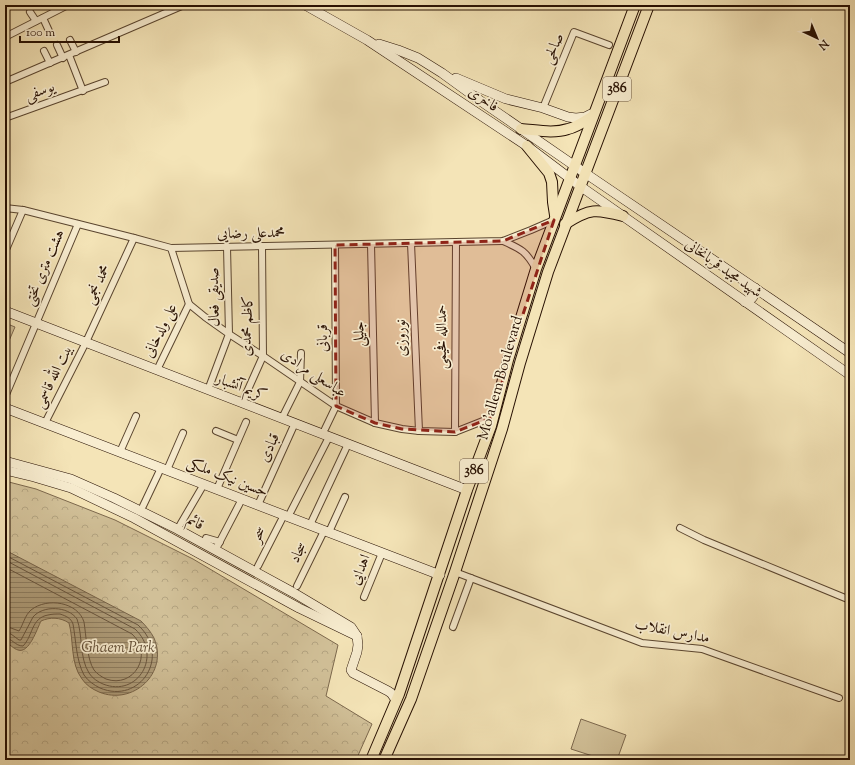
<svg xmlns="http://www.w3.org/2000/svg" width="855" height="765" font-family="'Sorts Mill Goudy',Amiri,serif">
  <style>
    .green { fill: #d1c098; stroke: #7c684d }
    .forest { fill: url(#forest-crowns); stroke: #7c684d }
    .water { fill: url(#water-rules); stroke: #786449 }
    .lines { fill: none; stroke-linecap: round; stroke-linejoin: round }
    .shore { stroke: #6a563e; stroke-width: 1 }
    .street-casing { stroke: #5a452f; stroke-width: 8 }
    .secondary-casing { stroke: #271002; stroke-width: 10 }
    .primary-casing { stroke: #271002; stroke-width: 12 }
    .street { stroke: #f8edd0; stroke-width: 6 }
    .secondary { stroke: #f8edd0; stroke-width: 9 }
    .primary { stroke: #f4e4b7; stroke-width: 10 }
    .marked { fill: #8f2418; fill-opacity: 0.2; stroke: #8f2418; stroke-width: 3; stroke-dasharray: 8 5; stroke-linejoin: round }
    .labels { text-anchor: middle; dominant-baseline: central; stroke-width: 3.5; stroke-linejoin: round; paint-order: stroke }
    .shield { fill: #f8edd0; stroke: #665240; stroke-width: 1 }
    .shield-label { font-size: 14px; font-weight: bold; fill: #271002 }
    .street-label { font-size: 15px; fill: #271002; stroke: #f8edd0 }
    .park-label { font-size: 15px; font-style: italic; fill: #624e36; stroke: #f8edd0 }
  </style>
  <defs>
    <pattern id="forest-crowns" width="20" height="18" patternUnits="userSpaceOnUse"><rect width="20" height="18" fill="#d1c098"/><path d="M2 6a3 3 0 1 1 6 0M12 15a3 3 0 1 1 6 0" fill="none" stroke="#b3a481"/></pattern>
    <pattern id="water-rules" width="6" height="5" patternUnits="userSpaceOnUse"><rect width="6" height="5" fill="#ae9c79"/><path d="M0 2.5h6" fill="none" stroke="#8e7e61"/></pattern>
  </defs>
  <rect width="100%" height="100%" fill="#f4e4b7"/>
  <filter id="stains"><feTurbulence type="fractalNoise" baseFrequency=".005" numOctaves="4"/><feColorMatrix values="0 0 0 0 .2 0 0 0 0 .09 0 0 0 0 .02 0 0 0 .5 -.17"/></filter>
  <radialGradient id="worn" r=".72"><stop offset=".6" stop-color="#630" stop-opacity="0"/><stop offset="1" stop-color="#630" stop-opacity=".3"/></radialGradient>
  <!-- green -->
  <path class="green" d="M581,719L626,735L617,760H605L571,749Z"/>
  <!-- forest -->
  <g class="forest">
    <path d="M5,323L15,327L5,350Z"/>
    <path d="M5,481L36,489L115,520L193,559L338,645L326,696L372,724L356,760H5Z"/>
  </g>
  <!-- water -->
  <path class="water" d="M5,550L141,621C146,626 151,632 154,638C169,673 133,706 99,692C92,689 86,685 82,679C70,663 74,641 69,623C60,617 50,617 41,621C37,629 29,654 18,650C14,649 9,644 5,641Z"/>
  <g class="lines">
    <!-- shore -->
    <g class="shore">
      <path d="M5,555L138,625C172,656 140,705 100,688C94,685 88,681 84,675C76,660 76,640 73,624C71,618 66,616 60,614C56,614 52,614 48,615C31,618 33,636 23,646C15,646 12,638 5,638"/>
      <path d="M5,560L135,629C163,655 138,698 103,684C98,682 92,678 89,673C79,657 83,636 77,619C68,606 43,605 33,617L21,640H19L11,634L5,633"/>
      <path d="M5,567L132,634C154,654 134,689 106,679C102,677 97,674 94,670C87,660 86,634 84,622C78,602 47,597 31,610C25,615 23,625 19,631L11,628L5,627"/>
    </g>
    <defs>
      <g id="street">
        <path d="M30,12L36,21"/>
        <path d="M43,18L49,31"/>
        <path d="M5,37L68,5"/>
        <path d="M70,40L76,52"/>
        <path d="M57,45L63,58"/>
        <path d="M44,51L50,63"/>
        <path d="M69,55L83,91"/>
        <path d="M5,82L184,5"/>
        <path d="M543,108L574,32L609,45"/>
        <path d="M5,118L105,82"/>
        <path d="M5,208L23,210L134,238L171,248L503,241L531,230L554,220"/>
        <path d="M503,241C521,249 526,251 536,269"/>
        <path d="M411,243L419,431"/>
        <path d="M371,244L375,423"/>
        <path d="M171,248L189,304L205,317L229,334L263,356L336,406L375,423L402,429L419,431L455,432L493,417"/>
        <path d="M5,252L23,210"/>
        <path d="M157,370L189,304"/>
        <path d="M208,390L229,334L227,247"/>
        <path d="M5,397L78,224"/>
        <path d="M242,403L263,356L262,246"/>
        <path d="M282,418L300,382L301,353"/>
        <path d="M45,423L86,342L134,238"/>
        <path d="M325,429L336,406L335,245"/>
        <path d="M216,431L238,440"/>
        <path d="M455,432L456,242"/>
        <path d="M120,452L136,416"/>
        <path d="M167,470L183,433"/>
        <path d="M217,489L246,422"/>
        <path d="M258,505L295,423"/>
        <path d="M143,506L161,468"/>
        <path d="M288,517L329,437"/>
        <path d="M180,525L204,484"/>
        <path d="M310,525L348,444"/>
        <path d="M680,528L704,540L850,600"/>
        <path d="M329,532L345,497"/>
        <path d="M206,538L220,542"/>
        <path d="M217,547L242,499"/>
        <path d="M258,566L284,515"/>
        <path d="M455,572L642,643L702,649L839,698"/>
        <path d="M297,586L324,531"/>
        <path d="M364,597L382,553"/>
        <path d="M453,627L471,578"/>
      </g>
      <g id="secondary">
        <path d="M305,5L367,40L527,146L580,186L850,375"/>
        <path d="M379,44L398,50L418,58L442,73L482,102L585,173L768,297L850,353"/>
        <path d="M456,78L506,99L543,108L568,117L576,118L585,117L591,114"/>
        <path d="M745,302C754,299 754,296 755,288"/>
        <path d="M5,311L467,490"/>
        <path d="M5,408L440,575"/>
        <path d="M5,461L71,479L114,498L177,529L294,593L351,627L357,636L358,645L357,652L351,670L353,673L388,691L391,693L396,700"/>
        <path d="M5,470L34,477L71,488L134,518L299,608L357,636"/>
      </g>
      <g id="primary">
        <path d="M521,129C536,130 553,134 568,129C577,127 585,121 593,116"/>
        <path d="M527,146L549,173L552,182L553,202L555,215"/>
        <path d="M565,224C590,208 596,209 623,216"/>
        <path d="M371,760L399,694L467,490L491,426L508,360L536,269L635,5"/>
        <path d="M384,760L411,699L455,572L502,429L520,363L548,272L649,5"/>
      </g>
    </defs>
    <!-- street casing -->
    <use href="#street" class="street-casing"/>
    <!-- secondary casing -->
    <use href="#secondary" class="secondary-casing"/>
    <!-- primary casing -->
    <use href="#primary" class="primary-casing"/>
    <!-- street -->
    <use href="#street" class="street"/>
    <!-- secondary -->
    <use href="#secondary" class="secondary"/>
    <!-- primary -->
    <use href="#primary" class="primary"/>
  </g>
  <!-- marked area -->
  <path class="marked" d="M554,220L508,360L493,417L455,432L402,429L375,423L336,406L335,245L503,241Z"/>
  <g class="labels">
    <!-- shield labels -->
    <g class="shield">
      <rect x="603" y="77" width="28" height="24" rx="3"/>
      <rect x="460" y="459" width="28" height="24" rx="3"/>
    </g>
    <g class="shield-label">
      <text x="617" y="89">386</text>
      <text x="474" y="471">386</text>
    </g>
    <!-- street labels -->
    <g class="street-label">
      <text transform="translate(554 49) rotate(-67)">صالحی</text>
      <text transform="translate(40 92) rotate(-20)">یوسفی</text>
      <text transform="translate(483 100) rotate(34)">فاخری</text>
      <text transform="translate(251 234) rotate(-1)">محمدعلی رضایی</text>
      <text transform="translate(45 268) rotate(-67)">هشت متری تختی</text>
      <text transform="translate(723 269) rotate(35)">شهید مجید قربانخانی</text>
      <text transform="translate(98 285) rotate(-65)">محمد نجمی</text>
      <text transform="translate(215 297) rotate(-91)">صدیقی فعال</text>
      <text transform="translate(248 326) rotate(-88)">کاظم محمدی</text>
      <text transform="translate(161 331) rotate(-64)">علی ولدخانی</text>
      <text transform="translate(360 334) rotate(-91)">جلیلی</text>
      <text transform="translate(442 337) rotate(-90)">حمدالله فخیمی</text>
      <text transform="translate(323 338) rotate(-90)">قربانی</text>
      <text transform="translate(402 338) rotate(-92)">نوروزی</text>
      <text transform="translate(313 374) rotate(34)">عباسعلی مرادی</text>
      <text transform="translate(54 377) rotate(-64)">بیت الله قاسمی</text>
      <text transform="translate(501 378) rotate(-74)">Mo'allem Boulevard</text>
      <text transform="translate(241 388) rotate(21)">کریم آتشبار</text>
      <text transform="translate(270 448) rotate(-65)">قبادی</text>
      <text transform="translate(227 478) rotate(21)">حسین نیک ملکی</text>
      <text transform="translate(195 523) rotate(28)">قائم</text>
      <text transform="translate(259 535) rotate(-64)">سحر</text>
      <text transform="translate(299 553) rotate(-64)">سجاد</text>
      <text transform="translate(361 570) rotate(-68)">اهدایی</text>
      <text transform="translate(672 632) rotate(11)">مدارس انقلاب</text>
    </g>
    <!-- park labels -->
    <g class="park-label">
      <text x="118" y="648">Ghaem Park</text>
    </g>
  </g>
  <!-- margin -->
  <rect width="855" height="765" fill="none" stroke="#f4e4b7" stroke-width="20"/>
  <rect x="6" y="6" width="843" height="753" fill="none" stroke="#271002" stroke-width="2"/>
  <rect x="10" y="10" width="835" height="745" fill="none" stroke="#271002"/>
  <!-- north arrow -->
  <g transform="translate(817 38) rotate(136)" stroke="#f8edd0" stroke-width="3" paint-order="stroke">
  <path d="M0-3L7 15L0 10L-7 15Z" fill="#271002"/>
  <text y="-6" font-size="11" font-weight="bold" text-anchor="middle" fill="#271002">N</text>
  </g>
  <!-- scale -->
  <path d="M20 36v6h99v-6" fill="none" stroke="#271002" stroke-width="2"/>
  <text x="26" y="36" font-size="12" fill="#271002" stroke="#f8edd0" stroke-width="3" paint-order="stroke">100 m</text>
  <rect width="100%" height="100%" filter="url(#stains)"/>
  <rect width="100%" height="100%" fill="url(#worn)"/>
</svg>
